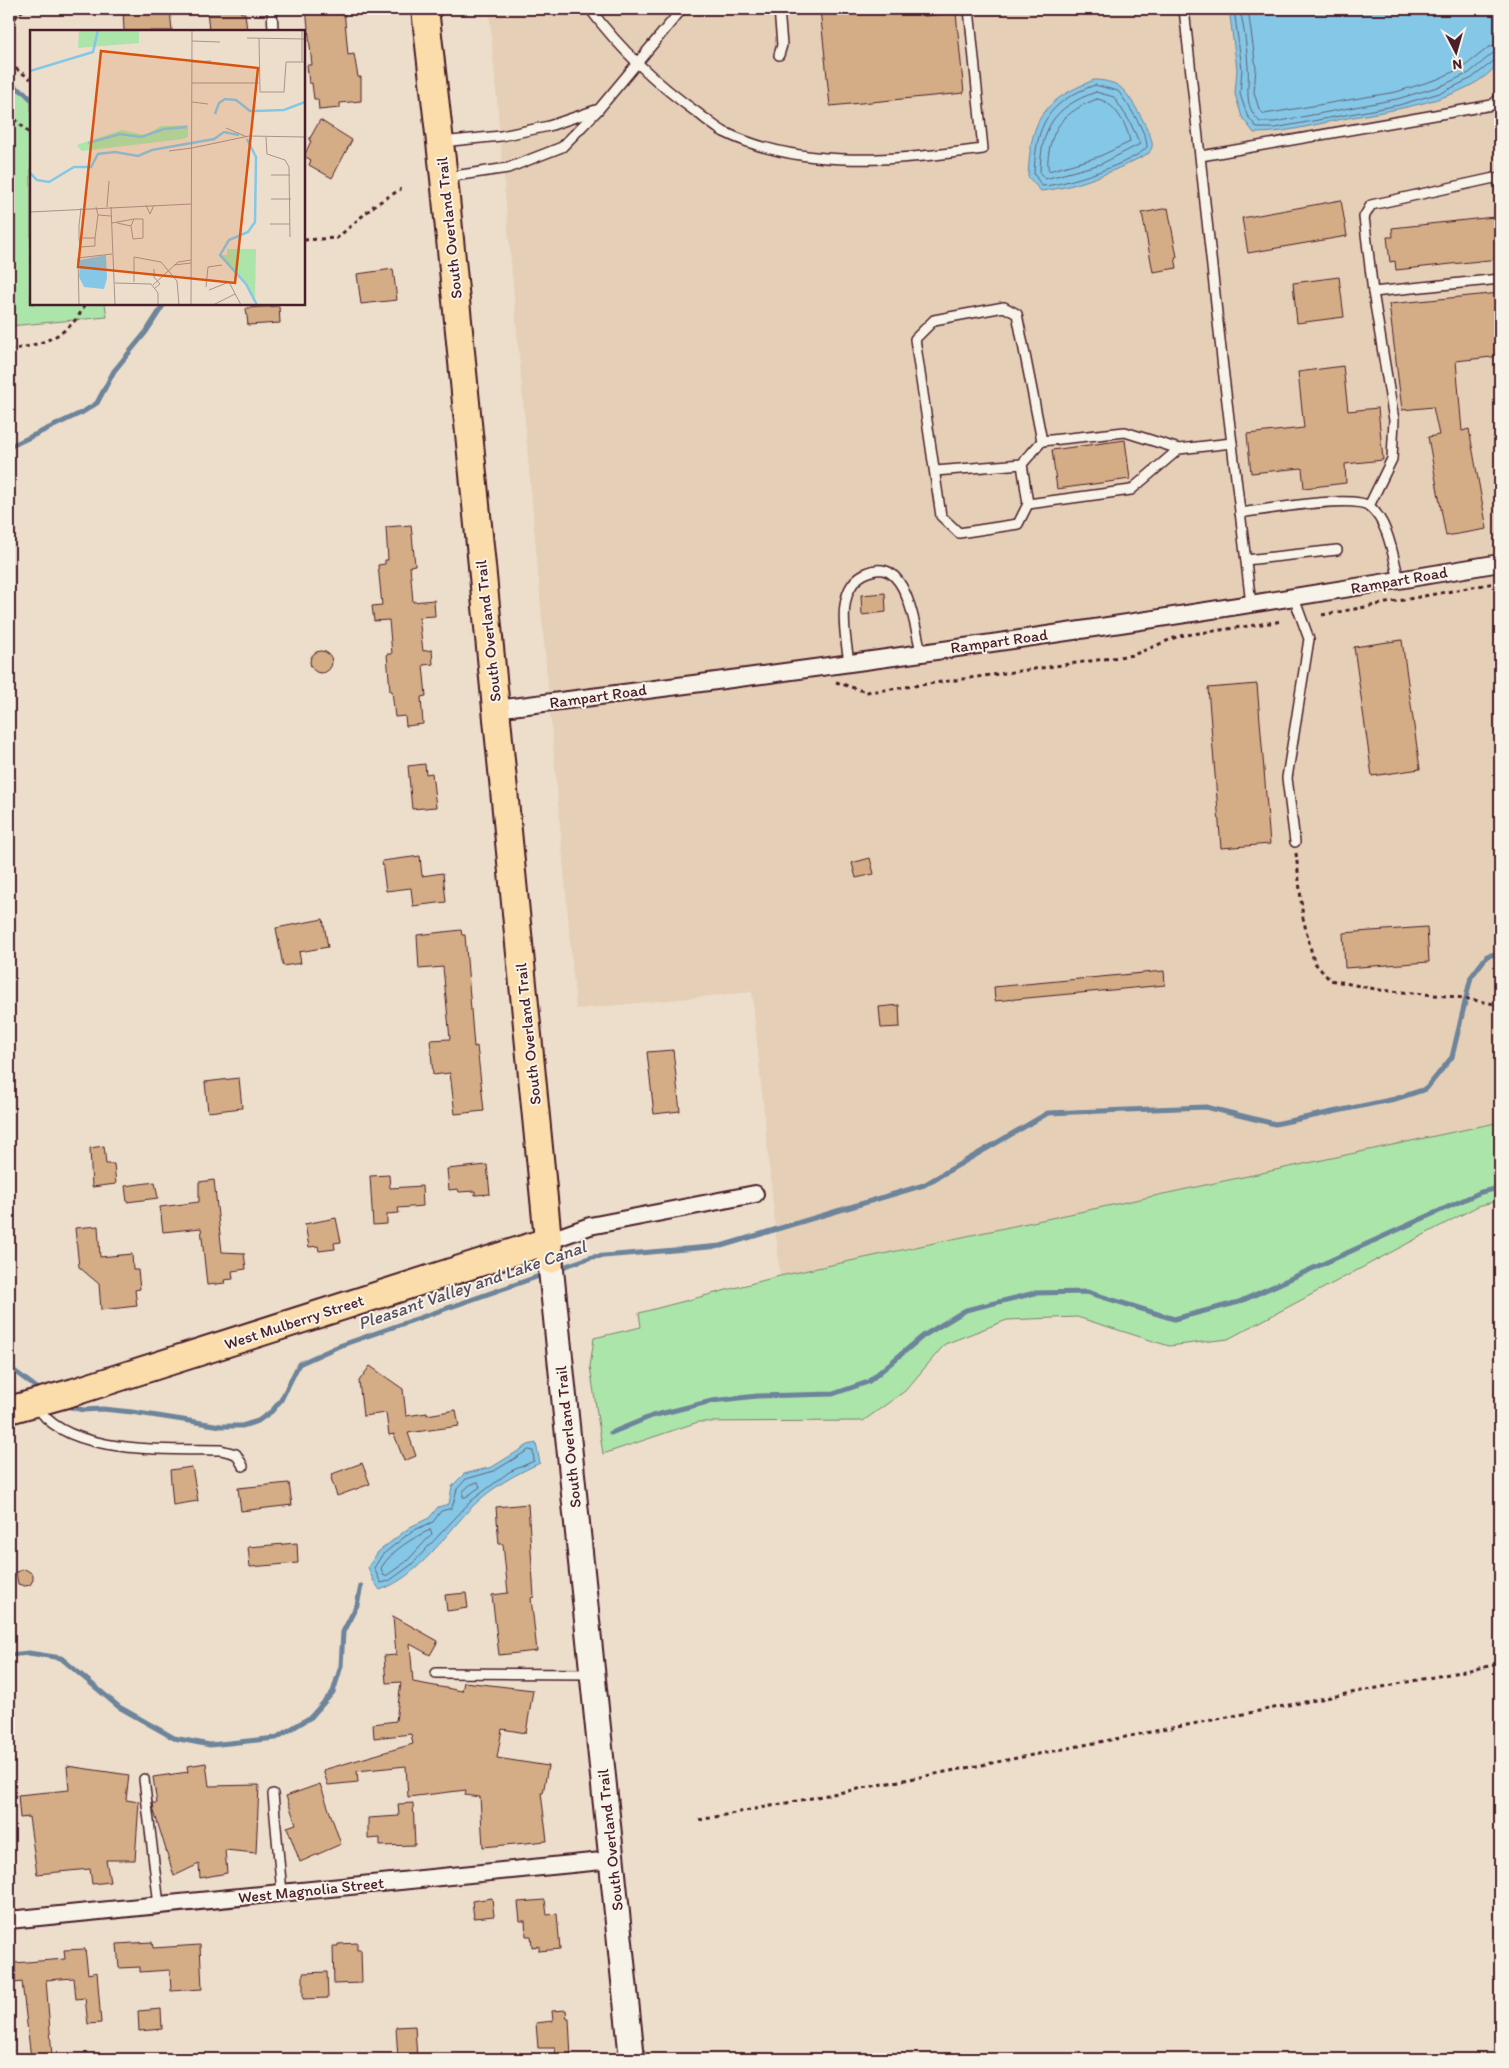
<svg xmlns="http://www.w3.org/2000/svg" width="1509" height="2068" font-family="Itim,sans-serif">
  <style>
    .built { fill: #e5cfb6 }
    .green { fill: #abe5aa; stroke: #7a826a }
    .water { fill: #85c7e6; stroke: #6d849b }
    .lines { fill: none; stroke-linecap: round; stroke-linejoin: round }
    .shore { stroke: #626276; stroke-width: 1 }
    .stream { stroke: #6d849b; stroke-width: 5 }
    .building { fill: #d4ad86; stroke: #4a1f2b }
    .service-casing { stroke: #4a1f2b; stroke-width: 12 }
    .minor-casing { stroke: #4a1f2b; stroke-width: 20 }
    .secondary-casing { stroke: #4a1f2b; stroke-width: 28 }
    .primary-casing { stroke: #4a1f2b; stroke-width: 30 }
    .path { stroke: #4a1f2b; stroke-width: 3; stroke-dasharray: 4 4; stroke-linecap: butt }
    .service { stroke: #f7f3e8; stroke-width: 9 }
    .minor { stroke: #f7f3e8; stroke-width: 16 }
    .secondary { stroke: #f7f3e8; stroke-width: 24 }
    .primary { stroke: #faddab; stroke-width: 26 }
    .labels { text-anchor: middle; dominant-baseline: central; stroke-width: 4; stroke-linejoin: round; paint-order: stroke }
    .street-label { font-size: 16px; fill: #4a1f2b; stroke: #f7f3e8 }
    .water-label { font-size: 18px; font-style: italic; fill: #5c5163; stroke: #f7f3e8 }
    .inset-river { fill: none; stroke: #85c7e6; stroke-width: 2.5 }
    .inset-road { fill: none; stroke: #ab928b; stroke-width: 1 }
    .view { fill: #d8530f; fill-opacity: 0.15; stroke: #d8530f; stroke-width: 2.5 }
    .inset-edge { fill: none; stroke: #4a1f2b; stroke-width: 2.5 }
  </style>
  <rect width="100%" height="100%" fill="#ecdecb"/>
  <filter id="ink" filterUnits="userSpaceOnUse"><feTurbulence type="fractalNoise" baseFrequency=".02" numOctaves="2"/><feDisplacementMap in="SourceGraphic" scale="10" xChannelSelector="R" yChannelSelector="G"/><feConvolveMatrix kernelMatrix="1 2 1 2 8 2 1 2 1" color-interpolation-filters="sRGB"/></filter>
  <g filter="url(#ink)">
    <!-- built -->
    <path class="built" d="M489,9H1500V1122L780,1276L752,992L576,1009Z"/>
    <!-- green -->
    <g class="green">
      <path d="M9,84L24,92L31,99V304H105L107,317L9,326Z"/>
      <path d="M1500,1122V1200L1478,1206L1228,1339L1169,1346L1077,1317L1007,1320L945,1344L905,1391L863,1421L698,1422L603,1454L590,1366L594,1338L641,1327L639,1313L780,1276Z"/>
    </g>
    <!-- water -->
    <g class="water">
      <path d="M1229,9H1500V61C1472,102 1383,111 1337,120C1309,126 1283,133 1254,133L1242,117L1235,94L1237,69Z"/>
      <path d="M1094,80C1102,80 1114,82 1120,87C1130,94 1150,131 1152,142C1153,147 1151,149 1149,153C1115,171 1079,187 1041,191L1028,177C1031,120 1040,102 1094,80Z"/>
      <path d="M536,1443L540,1463C516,1474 492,1487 473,1506C445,1534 420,1576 380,1590L373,1580L368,1567L378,1552L410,1527L429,1518L438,1507L449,1504L452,1486L464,1474L492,1467L528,1445Z"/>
    </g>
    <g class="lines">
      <!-- shore -->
      <g class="shore">
        <path d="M1234,9L1242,69L1240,94L1247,115L1257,128H1275L1399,105L1443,92L1472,78L1495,60L1500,58"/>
        <path d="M1240,9C1244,28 1247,48 1248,67C1250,88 1242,104 1260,122H1275L1397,99L1441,86L1469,73L1492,54L1500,52"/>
        <path d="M1248,9L1256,68L1254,92L1259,109L1264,114L1396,92L1438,79L1465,66L1489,47L1500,45"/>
        <path d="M1095,85L1118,91C1127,103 1147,132 1147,147C1136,162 1062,186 1042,186L1034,174C1036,125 1047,102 1095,85Z"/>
        <path d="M1096,92L1114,97L1130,122L1140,144L1101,164L1045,179L1040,173C1041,128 1053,107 1096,92Z"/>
        <path d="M1097,99C1114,101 1128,126 1130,142L1098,157L1049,171C1047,165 1048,158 1049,151C1054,122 1071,109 1097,99Z"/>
        <path d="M529,1450L533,1451L534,1461L509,1472L471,1501L411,1565L389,1581L381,1583L374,1568L382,1555L412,1531L433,1522L441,1511L452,1508L457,1489L466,1479L494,1471Z"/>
        <path d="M478,1482L480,1487L466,1497H463V1491L470,1485Z"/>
        <path d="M430,1530L432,1534L407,1561L386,1576L383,1575L381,1568C391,1551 412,1538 430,1530Z"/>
      </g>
      <!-- stream -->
      <g class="stream">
        <path d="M9,84L24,92L31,99"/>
        <path d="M9,447L83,412L97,403L114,371L146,332L164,304"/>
        <path d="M557,1269L592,1257L721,1246L924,1185L1048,1113L1206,1107L1275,1124L1395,1099L1426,1089L1452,1057L1471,977L1487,956L1500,953"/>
        <path d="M9,1367L41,1391"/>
        <path d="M63,1405L83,1410L103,1409L132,1412L221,1426H242L258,1421L272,1411L281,1400L299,1364L339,1346L545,1274"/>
        <path d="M611,1433L652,1416L712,1401L757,1396L833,1394L868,1382L923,1336L966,1310L1035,1293L1087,1292L1174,1319L1239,1302L1481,1192L1500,1188"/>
        <path d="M9,1655L29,1653L61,1658L119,1707L174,1738L210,1745L276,1738L311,1717L333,1692L341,1666L343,1632L357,1605L361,1586"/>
      </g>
    </g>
    <!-- building -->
    <g class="building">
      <path d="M123,9H170L172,31H124Z"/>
      <path d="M207,9H241V13H245L247,31H209Z"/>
      <path d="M306,9H344L348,55L354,54L358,77H361V101L340,103V108L319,110L318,99H314L312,83H309L307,65H312Z"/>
      <path d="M820,9H923L924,16L956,13L964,93L830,106Z"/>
      <path d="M320,120L352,140L332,178L309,165L311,160L304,156L311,141L309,140Z"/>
      <path d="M1341,200L1347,236L1248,253L1242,218Z"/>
      <path d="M1168,208L1177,257H1175L1177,268L1153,272L1142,213Z"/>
      <path d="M1494,217L1498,259L1396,270L1395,261L1390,262L1387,237H1393L1392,228Z"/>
      <path d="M393,269L397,300L361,304L357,274Z"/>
      <path d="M1339,277L1344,317L1297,323L1293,283Z"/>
      <path d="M1500,293V356L1456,361L1462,431L1469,429L1487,529L1446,536L1428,437L1439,435L1433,407L1402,410L1389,304Z"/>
      <path d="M279,306L280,323L248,325L246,308Z"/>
      <path d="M1343,366L1348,411L1378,408L1383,460L1345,464L1346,483L1304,488L1302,468L1251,473L1247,434L1304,428L1298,372Z"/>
      <path d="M1125,440L1130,479L1057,489L1052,450Z"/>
      <path d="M411,525L415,565L410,566L413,602L434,600L435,616L419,617L423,651L432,650L433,664L423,665L426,696L421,697L423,724L406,726L405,716L395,717L392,691H390L387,654H392L389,620L374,621L372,606L382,605L378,565L385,564V560H388L386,527Z"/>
      <path d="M885,593L886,612L862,615L861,595Z"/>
      <path d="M1402,640L1420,769L1372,776L1354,647Z"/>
      <circle cx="321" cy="662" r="11"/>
      <path d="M1257,684L1270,844L1221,848L1208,688Z"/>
      <path d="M425,764L426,774L432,773L436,807L412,809L408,766Z"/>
      <path d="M420,856L422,876L443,873L446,902L413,906L411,888L386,891L382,861Z"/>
      <path d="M870,858L874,874L856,878L852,863Z"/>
      <path d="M323,919L328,947L299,952L301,963L283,966L276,928Z"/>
      <path d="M1427,927L1429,962L1345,968L1343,933Z"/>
      <path d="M461,930L462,935H465L474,1047L477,1046L484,1111L455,1114L450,1073L433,1075L430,1040L450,1039L443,967L419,969L417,935Z"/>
      <path d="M1164,971L1165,985L995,1001L994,987Z"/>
      <path d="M899,1005L900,1027L881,1028L879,1007Z"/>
      <path d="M673,1050L680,1111L654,1114L647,1052Z"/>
      <path d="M239,1078L242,1108L208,1112L205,1082Z"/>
      <path d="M104,1146L106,1164H114L116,1184L92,1187L90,1148Z"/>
      <path d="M487,1165L490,1194L475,1195V1191L459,1192L458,1189L449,1190L447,1169Z"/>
      <path d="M389,1175L390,1188L422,1186L423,1206L398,1208L399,1213L387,1214V1224L373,1225L370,1176Z"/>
      <path d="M214,1180L222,1252L244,1253L246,1269L232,1271L233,1279L224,1280L225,1283L207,1285L201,1228L163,1232L160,1207L199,1202V1182Z"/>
      <path d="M155,1182L158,1198L127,1202L125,1186Z"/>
      <path d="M336,1218L341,1242L334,1243L335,1249L319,1251L318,1246L309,1247L305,1224Z"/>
      <path d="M98,1226L100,1257L132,1254L133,1270H138L140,1289L135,1290L137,1306L101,1310L99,1284L79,1267L75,1228Z"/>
      <path d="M370,1366L403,1389L406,1416L427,1413V1415L456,1410L459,1426L408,1433L416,1456L404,1461L394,1434L389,1435L386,1413L363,1416L359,1381Z"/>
      <path d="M362,1463L370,1484L337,1496L331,1478L333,1477L332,1474Z"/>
      <path d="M192,1467L198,1501L173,1505L170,1470Z"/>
      <path d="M289,1483L292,1505L241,1511L238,1488Z"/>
      <path d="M528,1504L534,1597L531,1598L537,1651L499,1655L492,1595L508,1593L503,1544H499L496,1507Z"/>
      <path d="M297,1543L298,1563L250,1567L248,1547Z"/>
      <path d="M25,1569L33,1574V1580L30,1585L25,1586L18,1584L16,1572Z"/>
      <path d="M466,1593L468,1608L447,1611L445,1595Z"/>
      <path d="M393,1616L438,1641L430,1655L410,1644L413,1682L462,1691L464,1682L533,1690L526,1733L502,1729L497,1758L548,1766L543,1793H541L547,1841L483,1847L480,1797L465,1795L466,1790L408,1797L406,1766L357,1771L358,1782L328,1785L323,1770L413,1744L411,1734L374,1738L373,1724L396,1721L401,1682L386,1683L384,1656L396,1655Z"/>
      <path d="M206,1763L209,1786L259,1785L256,1853L225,1850L227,1873L200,1878L199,1864L174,1876L154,1811L153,1803H157L153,1777L188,1772L187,1766Z"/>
      <path d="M67,1766L129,1775L126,1800L139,1802L135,1860H106L110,1882L92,1884L90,1869L37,1874L29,1817L20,1818L18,1795L69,1790Z"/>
      <path d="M320,1784L341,1844L300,1862L287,1827L296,1824L286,1796Z"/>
      <path d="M413,1803L415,1845L380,1846V1838L368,1839V1818L399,1816L398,1804Z"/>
      <path d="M492,1898L494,1916L474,1918L472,1901Z"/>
      <path d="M545,1900L547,1915L557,1914L560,1949L539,1951V1946L532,1947L531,1936H526L525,1921H520L518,1902Z"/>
      <path d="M152,1942L153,1948L200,1945L202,1989L171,1991L170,1970L140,1972V1967L119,1968L117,1944Z"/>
      <path d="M357,1943V1950H361L362,1983L334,1984L333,1946H338V1944Z"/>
      <path d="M85,1949L88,1974L97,1972L101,2023L88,2024L85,1998L76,1999L74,1978L46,1980L52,2056L31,2058L22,1982L15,1983L14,1963L65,1959L64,1950Z"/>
      <path d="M327,1972L328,1998L303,1999V1973Z"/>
      <path d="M161,2009L162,2029L139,2031L138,2011Z"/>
      <path d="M566,2010L567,2019H569L571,2057L556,2058L555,2048H538L536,2023L553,2021L552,2011Z"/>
      <path d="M415,2026L417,2059H398L396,2027Z"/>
    </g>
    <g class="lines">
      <defs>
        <g id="service">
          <path d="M272,9L273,31"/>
          <path d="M590,9C620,49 658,85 699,114C707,120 715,127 724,132C804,171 898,160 983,149L969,9"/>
          <path d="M779,9L782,45L779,55"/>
          <path d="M1184,9L1223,368L1251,604"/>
          <path d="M441,142L501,136L549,126L596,110"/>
          <path d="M1201,156L1492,105L1500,98"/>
          <path d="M447,177L508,168L562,147L599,109L682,9"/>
          <path d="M1500,183L1494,178L1371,205L1364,217L1373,292L1500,279"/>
          <path d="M1179,449L1125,432L1042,441L1022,464L1028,504L1131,490L1179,449L1232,443"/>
          <path d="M935,471L1022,464"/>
          <path d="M1028,504L1018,524L959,533L941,516L915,339L934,320L1004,307L1017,314L1042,441"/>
          <path d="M1369,506L1392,459L1394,420L1373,292"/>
          <path d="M1240,513C1264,510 1353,494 1369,506C1389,522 1393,557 1399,580"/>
          <path d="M1246,560L1337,550"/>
          <path d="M1294,598L1309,639L1287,778L1295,842"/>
          <path d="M849,662C845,634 834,584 869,572C877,568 887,569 894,576C910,591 916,630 921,652"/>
          <path d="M36,1404C62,1456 171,1449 221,1450L236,1454L243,1466"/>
          <path d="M436,1673L590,1674"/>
          <path d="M144,1779L159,1905"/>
          <path d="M273,1794L282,1893"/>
        </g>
        <g id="minor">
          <path d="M496,709C832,668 1167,620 1500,563"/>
          <path d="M548,1241L590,1226L755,1194"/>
          <path d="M9,1920L612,1860"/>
        </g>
        <path id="secondary" d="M550,1260L632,2059"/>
        <g id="primary">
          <path d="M425,9L444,178L550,1260"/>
          <path d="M9,1410L74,1392L548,1241"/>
        </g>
      </defs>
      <!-- service casing -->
      <use href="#service" class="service-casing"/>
      <!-- minor casing -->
      <use href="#minor" class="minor-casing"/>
      <!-- secondary casing -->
      <use href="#secondary" class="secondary-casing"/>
      <!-- primary casing -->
      <use href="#primary" class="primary-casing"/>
      <!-- path -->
      <g class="path">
        <path d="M9,24L24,9"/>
        <path d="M9,64L31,79"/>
        <path d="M9,113L31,135"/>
        <path d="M304,240L337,238L375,205L401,189"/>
        <path d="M9,350C41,345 71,336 85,304"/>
        <path d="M1322,615L1500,582"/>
        <path d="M836,682L866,692L885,690L1133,655L1179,636L1283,621"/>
        <path d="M1296,853L1303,918L1314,962L1330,980L1380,990L1457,997L1500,1005"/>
        <path d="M699,1820L1500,1664"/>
      </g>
      <!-- service -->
      <use href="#service" class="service"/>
      <!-- minor -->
      <use href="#minor" class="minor"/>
      <!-- secondary -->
      <use href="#secondary" class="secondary"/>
      <!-- primary -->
      <use href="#primary" class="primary"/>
    </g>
  </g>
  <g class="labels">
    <!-- street labels -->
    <g class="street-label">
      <text transform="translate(449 228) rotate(-96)">South Overland Trail</text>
      <text transform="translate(1399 580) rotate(-10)">Rampart Road</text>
      <text transform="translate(488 631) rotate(-96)">South Overland Trail</text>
      <text transform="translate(999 641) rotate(-8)">Rampart Road</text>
      <text transform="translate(598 696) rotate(-8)">Rampart Road</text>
      <text transform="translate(528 1034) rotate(-96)">South Overland Trail</text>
      <text transform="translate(294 1322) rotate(-18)">West Mulberry Street</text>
      <text transform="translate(568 1437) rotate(-96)">South Overland Trail</text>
      <text transform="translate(610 1840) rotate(-96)">South Overland Trail</text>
      <text transform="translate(311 1890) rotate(-6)">West Magnolia Street</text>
    </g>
    <!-- water labels -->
    <g class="water-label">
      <text transform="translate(472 1285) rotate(-19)">Pleasant Valley and Lake Canal</text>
    </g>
  </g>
  <!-- overview -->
  <g transform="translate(30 30)">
    <rect width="275" height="275" fill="#ecdecb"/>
    <path d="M49,0H109V13L48,18ZM158,95V107L153,109L52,121L47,115L92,100L115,105L131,96ZM197,219H226L225,271L216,253L190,225H197Z" fill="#abe5aa"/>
    <path d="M76,225L77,248L74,259L54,257L49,247L50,230Z" fill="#85c7e6"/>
    <path class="inset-river" d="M0,41L63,22L68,0M185,84L189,73L195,69L206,70L220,81L254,80L275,72M217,109L226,127L225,192L218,202L199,210L190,225L216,254L227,275M58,113L90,104L111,107L134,99L157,97M0,143L7,150L19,152L44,137H61L68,124L85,122L108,126L122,120L184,109L194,102L209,105"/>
    <path class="inset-road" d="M217,8L275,9M229,8L230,62H254L256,32H275M162,11L190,12M272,31V0M162,32L181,31M162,53H229M162,72L178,74M196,98L217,107M236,107L237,124L255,130L259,137L260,207M162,118L219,106L275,107M139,121L162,118M241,145H260M241,169H261M116,175L120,184L124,175M66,177L68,185L81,186M77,177L79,151M81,177L85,275M0,182L161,174M82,193L104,189L101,196L87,193M240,194H260M101,196L103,209L113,208V189H104M49,208H65V216L50,217L49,208V196L51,178M65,208L68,185M144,235L161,233M124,239V247L130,254L125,258M104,252V227L131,232L147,251L149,275M85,253L121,254L128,263V275M123,255L148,232L161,230M176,257L178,237L192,235M179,260L199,252L211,275M49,275L48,228L82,224M161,275L162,0M183,275L205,264"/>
    <path class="view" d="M71,21L228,38L205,253L48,237Z"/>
    <rect width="275" height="275" class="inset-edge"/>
  </g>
  <!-- margin -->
  <rect width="1509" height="2068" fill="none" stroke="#f7f3e8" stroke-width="30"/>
  <rect x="15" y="15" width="1479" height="2038" fill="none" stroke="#4a1f2b" stroke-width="2" filter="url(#ink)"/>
  <!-- north arrow -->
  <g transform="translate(1456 52) rotate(174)" stroke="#f7f3e8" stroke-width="4" paint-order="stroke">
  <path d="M0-4L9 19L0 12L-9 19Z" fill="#4a1f2b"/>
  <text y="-8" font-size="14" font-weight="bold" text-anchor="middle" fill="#4a1f2b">N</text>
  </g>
</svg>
